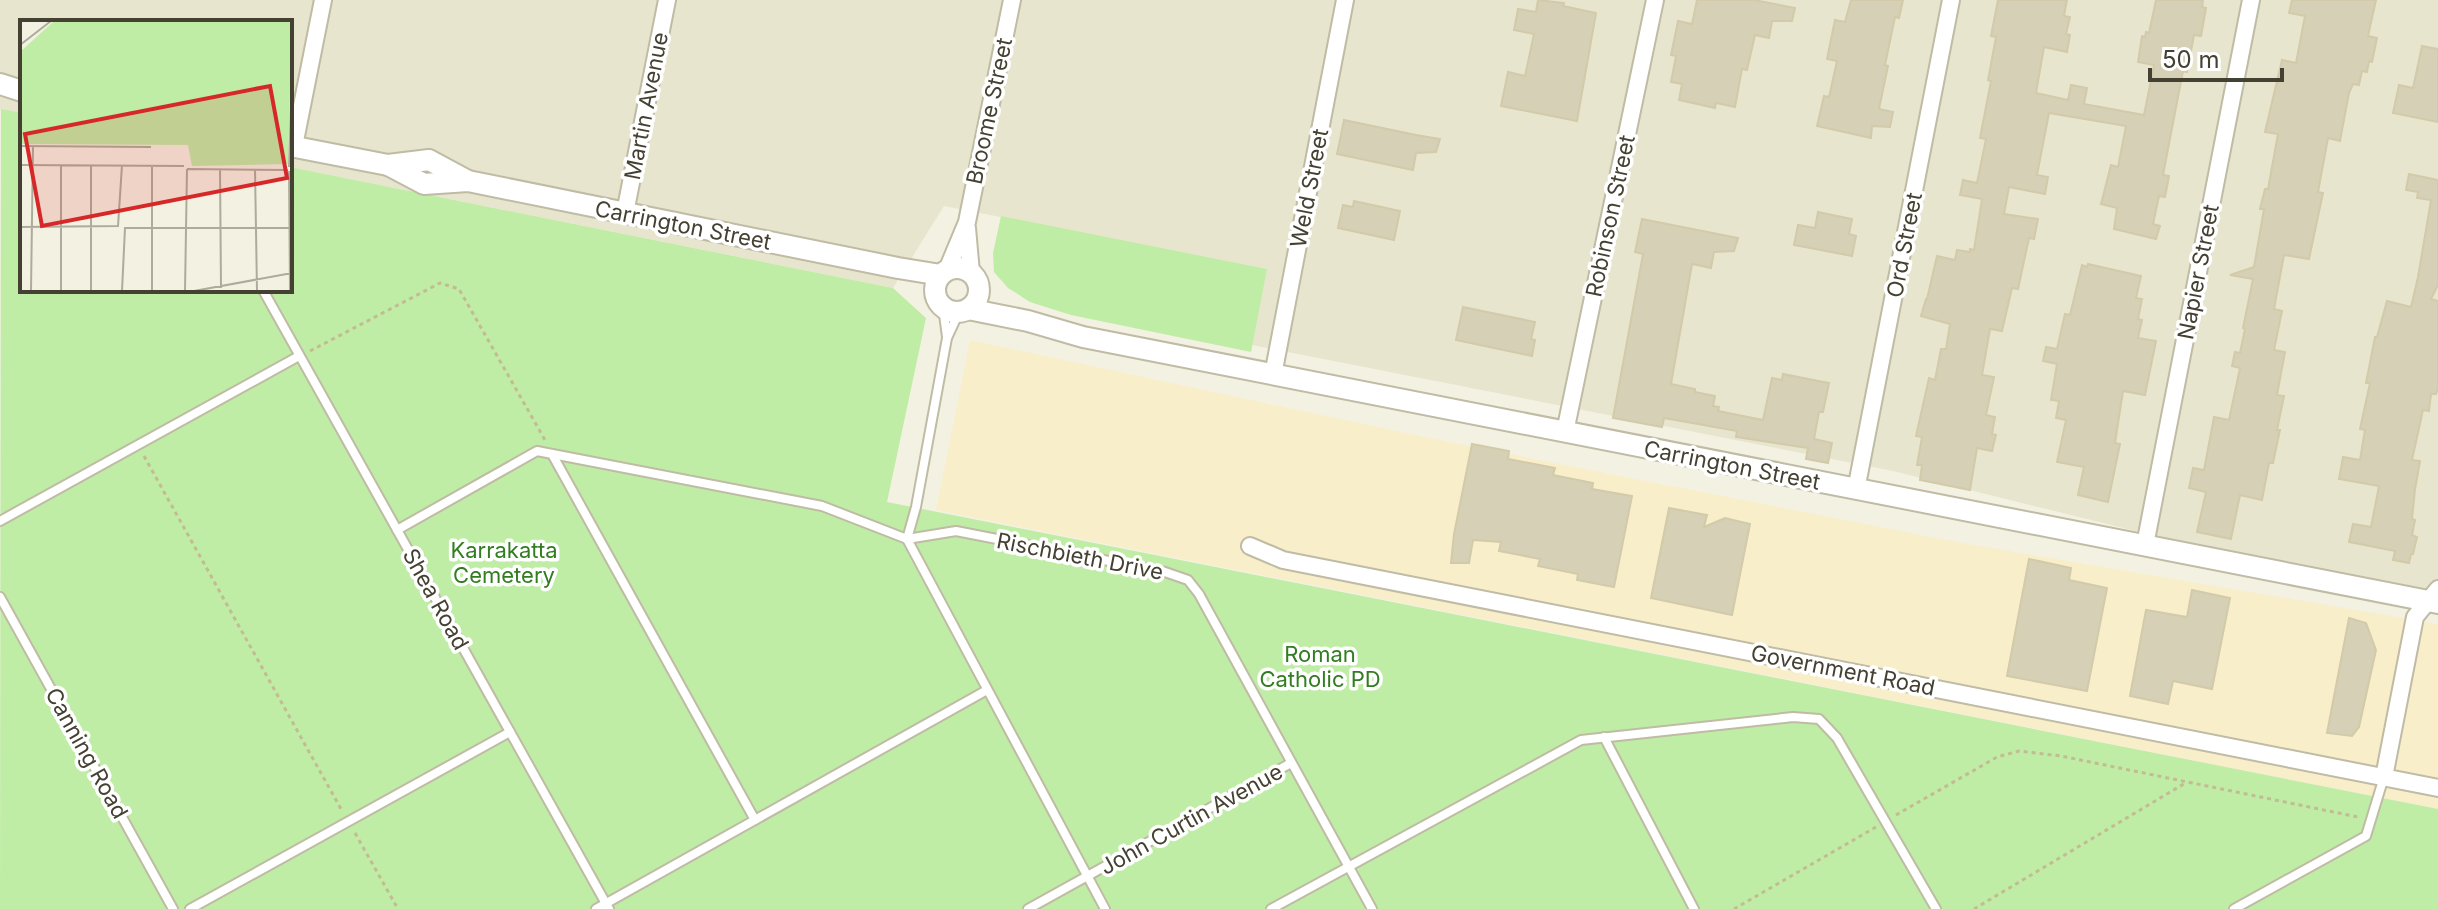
<svg xmlns="http://www.w3.org/2000/svg" width="2438" height="909" font-family="Inter,sans-serif">
  <style>
    .residential { fill: #e8e5cf }
    .commercial { fill: #f9eeca }
    .green { fill: #bfeda5 }
    .building { fill: #d5d0b6; stroke: #d2caa9; stroke-width: 2 }
    .lines { fill: none; stroke-linecap: round; stroke-linejoin: round }
    .service-casing { stroke: #bfbba4; stroke-width: 12 }
    .minor-casing { stroke: #bfbba4; stroke-width: 20 }
    .tertiary-casing { stroke: #bfbba4; stroke-width: 24 }
    .path { stroke: #c3bb93; stroke-width: 3; stroke-dasharray: 4 4; stroke-linecap: butt }
    .service { stroke: #fff; stroke-width: 8 }
    .minor { stroke: #fff; stroke-width: 16 }
    .tertiary { stroke: #fff; stroke-width: 20 }
    .labels { text-anchor: middle; dominant-baseline: central; stroke-width: 7; stroke-linejoin: round; paint-order: stroke }
    .street-label { font-size: 22px; fill: #454132; stroke: #fff }
    .park-label { font-size: 22px; fill: #317d1f; stroke: #fff }
    .inset-road { fill: none; stroke: #adab9c; stroke-width: 2 }
    .view { fill: #d62828; fill-opacity: 0.15; stroke: #d62828; stroke-width: 4 }
    .inset-edge { fill: none; stroke: #454132; stroke-width: 4 }
  </style>
  <rect width="100%" height="100%" fill="#f3f1e2"/>
  <!-- residential -->
  <path class="residential" d="M0,0H2438V606L1893,471L1252,345L1266,269L944,206L893,288L290,167V22H22V113L0,110Z"/>
  <!-- commercial -->
  <path class="commercial" d="M970,340L1453,443L1951,541L2438,624V809L936,510Z"/>
  <!-- green -->
  <g class="green">
    <path d="M1,109L22,113V290H290V167L893,288L926,318L887,502L2438,809V909H0Z"/>
    <path d="M1001,216L1267,269L1251,352L1071,315L1030,302L1008,288L994,272L993,253Z"/>
  </g>
  <!-- building -->
  <g class="building">
    <path d="M1538,0L1564,3L1563,6L1596,13L1577,121L1501,106L1508,72L1525,76L1534,34L1514,30L1518,9L1536,12Z"/>
    <path d="M1697,0H1754L1795,8L1792,21H1772L1769,38L1755,35L1747,70L1742,69L1735,107L1716,103L1715,108L1679,100L1682,84L1671,82L1676,56L1671,55L1678,21L1692,24Z"/>
    <path d="M1851,0H1903L1899,18L1895,17L1885,65L1888,66L1879,109L1893,112L1890,127L1872,126L1871,138L1817,126L1824,96L1829,97L1837,61L1827,59L1835,20L1845,22Z"/>
    <path d="M1998,0H2067L2064,16L2070,17L2066,34L2070,35L2067,52L2044,47L2036,93L2068,100L2071,85L2087,88L2084,104L2144,115L2154,65L2138,62L2142,36L2145,37L2146,32L2149,33L2156,0H2203L2202,7L2206,8L2201,36L2194,35L2187,72L2183,71L2163,175L2169,176L2165,197L2159,196L2153,224L2160,226L2156,239L2114,229L2117,208L2101,204L2111,165L2118,167L2126,126L2049,113L2037,175L2048,177L2045,194L2009,187L2004,214L2038,219L2034,239L2029,238L2018,289L2012,288L2002,331L1990,329L1982,375L1994,377L1986,415L1995,417L1992,434L1996,435L1992,451L1977,448L1970,490L1920,480L1922,465H1917L1922,437L1916,436L1929,378L1935,380L1941,349H1946L1950,324L1921,316L1926,299H1927L1937,256L1955,260L1957,250L1970,252V249L1974,250L1982,199L1960,195L1963,180L1977,183L1986,139L1980,138L1991,81L1988,80L1996,37L1991,36Z"/>
    <path d="M2292,0H2376L2368,36L2377,38L2372,62L2369,61L2367,72L2362,71L2359,85L2353,84L2349,93L2340,141L2328,138L2318,192L2323,193L2309,259L2284,255L2274,309L2282,311L2274,350L2285,352L2277,395L2284,396L2277,430H2280L2273,463H2269L2262,500L2240,495L2231,539L2197,532L2206,492L2189,488L2193,468L2204,470L2214,417L2229,420L2240,368L2232,366L2235,352L2240,353L2245,329L2243,328L2253,279L2230,275L2254,267L2264,209H2260L2265,189H2268L2278,134L2265,132L2282,60L2296,63L2305,16L2289,13Z"/>
    <path d="M2422,46L2438,49V122L2393,113L2399,85L2413,88Z"/>
    <path d="M1344,120L1416,135L1440,139L1436,152L1416,153L1413,170L1337,154Z"/>
    <path d="M2409,174L2438,180V285L2431,299L2438,301V388L2436,394H2431L2429,411L2423,410L2412,460L2420,461L2415,489L2412,519L2415,520L2412,535L2417,537L2413,554H2411L2409,563L2393,560L2395,551L2349,542L2353,524L2371,527L2379,486L2339,479L2343,457L2360,460L2365,430L2360,429L2370,383H2366L2375,337H2377L2387,301L2411,307L2418,277L2431,200L2417,198L2418,192L2406,190Z"/>
    <path d="M1354,201L1400,211L1394,240L1338,228L1343,205L1353,207Z"/>
    <path d="M1818,212L1852,219L1849,234L1856,236L1852,256L1794,245L1798,225L1815,228Z"/>
    <path d="M1642,219L1738,238L1734,251L1714,252L1711,268L1692,264L1671,384L1695,389V392L1715,396L1713,406L1719,407L1718,411L1763,420L1772,378L1782,380L1783,374L1829,383L1823,412H1819L1814,439L1832,443L1828,463L1806,459L1808,448L1736,437L1737,431L1664,418L1662,427L1613,418L1643,254L1635,252Z"/>
    <path d="M2088,264L2141,276L2136,298L2142,299L2138,319L2142,320L2138,338L2156,341L2145,395L2123,391L2115,443L2120,444L2108,502L2078,495L2084,467L2057,462L2066,420L2056,418L2059,401L2051,400L2057,364L2043,361L2046,347L2057,349L2065,314L2070,315L2082,265L2087,267Z"/>
    <path d="M1463,307L1535,322L1531,339L1535,340L1532,356L1456,340Z"/>
    <path d="M1472,444L1509,451L1508,459L1555,468L1553,475L1593,483L1592,489L1632,496L1614,587L1577,580L1578,574L1538,566L1540,559L1499,551L1501,542L1473,540L1469,563H1451L1454,534Z"/>
    <path d="M1669,508L1707,515L1704,527L1725,518L1750,524L1732,615L1651,598Z"/>
    <path d="M2029,559L2071,568L2069,580L2107,588L2087,691L2007,676Z"/>
    <path d="M2192,590L2230,598L2212,689L2173,681L2168,704L2130,696L2146,610L2187,617Z"/>
    <path d="M2349,618L2366,623L2376,650L2359,727L2352,736L2327,733Z"/>
  </g>
  <g class="lines">
    <defs>
      <g id="service">
        <path d="M263,290L609,909"/>
        <path d="M943,307L947,337"/>
        <path d="M552,454L755,820"/>
        <path d="M0,521L299,356"/>
        <path d="M397,530L537,451L822,506L907,539L1105,909"/>
        <path d="M907,539L956,531L1165,572L1188,580L1199,594L1372,909"/>
        <path d="M907,539L916,507L947,338L959,312"/>
        <path d="M0,597L173,909"/>
        <path d="M1604,737L1694,909"/>
        <path d="M190,909L510,732"/>
        <path d="M596,909L987,690"/>
        <path d="M1028,909L1291,763"/>
        <path d="M1271,909L1581,740L1793,717L1819,719L1837,738L1936,909"/>
        <path d="M2234,909L2366,836L2384,777"/>
      </g>
      <g id="minor">
        <path d="M294,146L323,0"/>
        <path d="M625,213L667,0"/>
        <path d="M967,228L971,273"/>
        <path d="M947,270L967,222L1012,0"/>
        <path d="M1273,375L1345,0"/>
        <path d="M1565,432L1655,0"/>
        <path d="M1856,490L1951,0"/>
        <path d="M2145,545L2251,0"/>
        <path d="M1250,546L1283,560L2438,788"/>
        <path d="M2384,777L2415,617L2438,589"/>
      </g>
      <g id="tertiary">
        <path d="M0,84L22,91"/>
        <path d="M290,146L388,165L424,184L468,181L898,268L941,275"/>
        <path d="M388,165L429,160L468,181"/>
        <circle cx="957" cy="290" r="22"/>
        <path d="M968,309L1028,321L1083,337L2438,603"/>
      </g>
    </defs>
    <!-- service casing -->
    <use href="#service" class="service-casing"/>
    <!-- minor casing -->
    <use href="#minor" class="minor-casing"/>
    <!-- tertiary casing -->
    <use href="#tertiary" class="tertiary-casing"/>
    <!-- path -->
    <g class="path">
      <path d="M310,351L440,283L459,289L545,440"/>
      <path d="M144,456L341,809"/>
      <path d="M1896,815L1997,757L2019,751L2061,756L2358,817"/>
      <path d="M355,833L398,909"/>
      <path d="M1734,909L1876,827"/>
      <path d="M1974,909L2187,782"/>
    </g>
    <!-- service -->
    <use href="#service" class="service"/>
    <!-- minor -->
    <use href="#minor" class="minor"/>
    <!-- tertiary -->
    <use href="#tertiary" class="tertiary"/>
  </g>
  <g class="labels">
    <!-- street labels -->
    <g class="street-label">
      <text transform="translate(646 106) rotate(-79)">Martin Avenue</text>
      <text transform="translate(989 111) rotate(-78)">Broome Street</text>
      <text transform="translate(1309 188) rotate(-79)">Weld Street</text>
      <text transform="translate(1610 216) rotate(-78)">Robinson Street</text>
      <text transform="translate(683 225) rotate(11)">Carrington Street</text>
      <text transform="translate(1904 245) rotate(-79)">Ord Street</text>
      <text transform="translate(2198 272) rotate(-79)">Napier Street</text>
      <text transform="translate(1732 465) rotate(11)">Carrington Street</text>
      <text transform="translate(1080 556) rotate(11)">Rischbieth Drive</text>
      <text transform="translate(436 599) rotate(61)">Shea Road</text>
      <text transform="translate(1843 670) rotate(11)">Government Road</text>
      <text transform="translate(87 753) rotate(61)">Canning Road</text>
      <text transform="translate(1191 819) rotate(-29)">John Curtin Avenue</text>
    </g>
    <!-- park labels -->
    <g class="park-label">
      <text x="504" y="550">Karrakatta<tspan x="504" dy="25">Cemetery</tspan></text>
      <text x="1320" y="654">Roman<tspan x="1320" dy="25">Catholic PD</tspan></text>
    </g>
  </g>
  <!-- overview -->
  <g transform="translate(20 20)">
    <rect width="272" height="272" fill="#f3f1e2"/>
    <path d="M34,1H272L268,144L172,146L168,125L0,124V32Z" fill="#bfeda5"/>
    <path class="inset-road" d="M0,25L31,1M0,126L131,127M0,145L164,146M269,147L272,55M167,149L268,150M200,149L201,268M235,149L237,271M269,151L270,271M0,207L98,206L102,145M11,271L13,126M41,271V145M71,271V145M102,271L105,208H270M132,271V145M165,271L167,149M174,271L272,253"/>
    <path class="view" d="M250,66L267,158L22,206L5,114Z"/>
    <rect width="272" height="272" class="inset-edge"/>
  </g>
  <!-- scale -->
  <path d="M2150 68v12h132v-12" fill="none" stroke="#454132" stroke-width="4"/>
  <text x="2162" y="68" font-size="24" fill="#454132" stroke="#ffffff" stroke-width="6" paint-order="stroke">50 m</text>
</svg>
